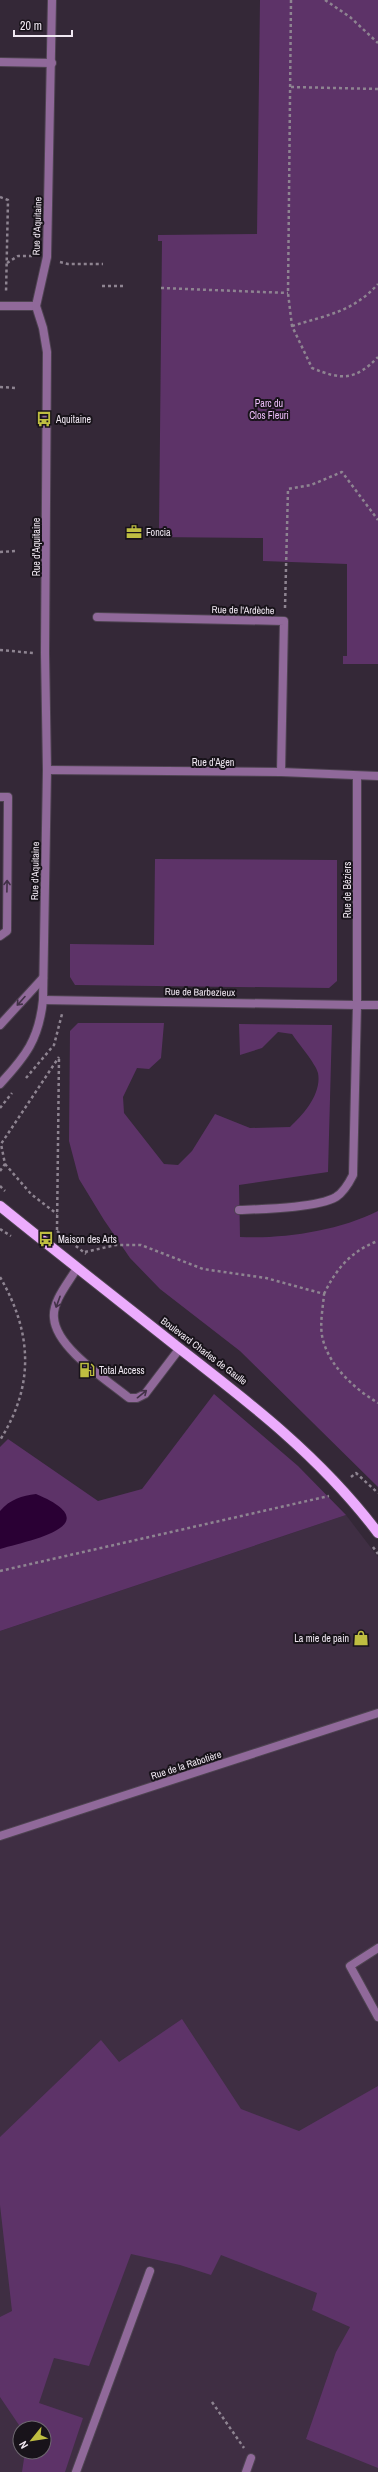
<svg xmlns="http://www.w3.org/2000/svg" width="378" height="2472" font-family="'Archivo Narrow',sans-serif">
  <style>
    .built { fill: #3f2e43; fill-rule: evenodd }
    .green { fill: #5d3368 }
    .water { fill: #2a0034 }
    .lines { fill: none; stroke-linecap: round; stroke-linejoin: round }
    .service-casing { stroke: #4e4351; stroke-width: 10 }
    .pedestrian-casing { stroke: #4e4351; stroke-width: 10 }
    .minor-casing { stroke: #4e4351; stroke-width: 10 }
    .primary-casing { stroke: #4e4351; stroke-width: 12 }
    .path { stroke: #8e8491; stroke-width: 2.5; stroke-dasharray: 3 3; stroke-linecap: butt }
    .service { stroke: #90699a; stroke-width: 8 }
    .pedestrian { stroke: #90699a; stroke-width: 8 }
    .minor { stroke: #90699a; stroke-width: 8 }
    .primary { stroke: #ecacfd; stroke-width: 10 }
    .oneway { stroke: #423147 }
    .labels { text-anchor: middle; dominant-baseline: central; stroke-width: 4; stroke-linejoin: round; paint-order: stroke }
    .street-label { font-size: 10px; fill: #f0e8f2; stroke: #18131a }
    .park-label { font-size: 10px; fill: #eebffb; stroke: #18131a }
    .poi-label { font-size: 10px; fill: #f0e8f2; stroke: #18131a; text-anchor: start }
  </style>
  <rect width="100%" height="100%" fill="#342837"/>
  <!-- built -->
  <path class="built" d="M346,1515L378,1557V2472H0V1631ZM20,2428H44V2452H20Z"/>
  <!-- green -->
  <g class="green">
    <path d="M260,0H378V664H343V656H347V564L263,561V538L155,537L156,530H159L162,241H158V235L257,234Z"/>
    <path d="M155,859L337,860V981L329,988L75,985L70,977V944L154,945Z"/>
    <path d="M78,1023H164L161,1058L149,1069L137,1068L123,1097L124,1113L164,1164L178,1165L192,1151L215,1114L250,1128L290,1127C303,1115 322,1094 318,1073C316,1064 298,1043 292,1034L278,1032L262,1048L240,1055L239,1024L332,1025L328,1172L239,1185L240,1237C284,1239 338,1231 378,1211V1487L240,1351L160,1289L130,1258L104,1220L79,1179L69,1141L70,1031Z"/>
    <path d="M214,1394L298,1466L346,1515L0,1631V1447L8,1439L98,1501L142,1489Z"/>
    <path d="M182,2019L241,2109L299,2131L378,2086V2468L306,2439L336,2352L350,2327L312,2310L317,2293L221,2255L211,2275L180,2265L131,2254L89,2366L54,2358L39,2403L83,2418L65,2472H22L25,2452H44V2428H21L0,2397V2317L12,2311L0,2205V2137L101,2040L119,2062Z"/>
  </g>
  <!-- water -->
  <path class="water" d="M36,1494C110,1525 31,1540 0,1549V1511C10,1499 22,1496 36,1494Z"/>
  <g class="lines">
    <defs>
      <g id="service">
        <path d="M0,62L52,63"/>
        <path d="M0,797H8L7,931L0,936"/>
        <path d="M0,1025L43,978"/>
        <path d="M77,1268C69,1282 52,1301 54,1318C56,1348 107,1380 129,1398H137L145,1394L180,1348"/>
        <path d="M378,1948L350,1966L378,2017"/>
        <path d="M76,2472L150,2271"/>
      </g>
      <path id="pedestrian" d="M246,2472L251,2458"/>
      <g id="minor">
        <path d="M0,306H36"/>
        <path d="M97,617L284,621L281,772"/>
        <path d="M47,770L281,772L378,776"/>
        <path d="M43,1000L357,1005V776"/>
        <path d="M0,1084C26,1056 39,1039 43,1000L47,770L45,653L47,352L43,328L36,306L47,257L52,0"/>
        <path d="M239,1210C262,1209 317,1208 336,1197C344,1192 349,1183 353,1175L357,1005H378"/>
        <path d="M0,1836L378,1713"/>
      </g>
      <path id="primary" d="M0,1206C58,1253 117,1299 175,1345C249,1402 322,1458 378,1533"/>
    </defs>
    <!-- service casing -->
    <use href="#service" class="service-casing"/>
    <!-- pedestrian casing -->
    <use href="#pedestrian" class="pedestrian-casing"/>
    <!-- minor casing -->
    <use href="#minor" class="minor-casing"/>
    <!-- primary casing -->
    <use href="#primary" class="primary-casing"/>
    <!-- path -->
    <g class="path">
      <path d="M291,0L288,293L292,326L312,368C341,380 355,381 378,357"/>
      <path d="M325,0L350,17L378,43"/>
      <path d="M291,87L378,89"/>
      <path d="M0,197L8,200L6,293"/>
      <path d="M60,262L68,264H103"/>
      <path d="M7,263L18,256H34"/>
      <path d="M102,286H124"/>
      <path d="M161,288L288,293"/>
      <path d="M292,326C327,315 353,312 378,284"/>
      <path d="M0,387L17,388"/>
      <path d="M0,552L16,551"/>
      <path d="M285,608L288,489L311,485L342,472L378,520"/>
      <path d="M0,650L33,653"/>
      <path d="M26,1078L54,1045L62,1014"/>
      <path d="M0,1108L12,1093"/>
      <path d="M5,1164L31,1194L57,1214"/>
      <path d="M0,1171L5,1164L1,1144L59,1057"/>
      <path d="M0,1186L5,1191"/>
      <path d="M0,1229L11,1236"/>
      <path d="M57,1230L59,1057"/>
      <path d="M57,1231L86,1254"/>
      <path d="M85,1252L116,1245H141L203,1269L266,1278L324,1294C323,1308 319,1326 323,1340C330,1367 355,1389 378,1403"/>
      <path d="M0,1277C32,1332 35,1385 0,1440"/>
      <path d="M324,1294C336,1269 351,1251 378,1241"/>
      <path d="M351,1477L356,1473L378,1493"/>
      <path d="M373,1547L378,1554"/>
      <path d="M0,1571L329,1496"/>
      <path d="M212,2402L244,2448"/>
    </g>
    <!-- service -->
    <use href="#service" class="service"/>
    <!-- pedestrian -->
    <use href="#pedestrian" class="pedestrian"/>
    <!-- minor -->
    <use href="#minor" class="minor"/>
    <!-- primary -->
    <use href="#primary" class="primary"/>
  </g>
  <!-- one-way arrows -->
  <defs><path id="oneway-shaft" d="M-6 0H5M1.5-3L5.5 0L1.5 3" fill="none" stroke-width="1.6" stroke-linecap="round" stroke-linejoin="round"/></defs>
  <g class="oneway">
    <use href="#oneway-shaft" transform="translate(7 886) rotate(-89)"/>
    <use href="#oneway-shaft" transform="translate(21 1001) rotate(132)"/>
    <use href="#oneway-shaft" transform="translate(58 1302) rotate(110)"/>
    <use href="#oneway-shaft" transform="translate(142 1394) rotate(-39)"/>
  </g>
  <!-- icons -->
  <defs>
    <symbol id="bus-bare" viewBox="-9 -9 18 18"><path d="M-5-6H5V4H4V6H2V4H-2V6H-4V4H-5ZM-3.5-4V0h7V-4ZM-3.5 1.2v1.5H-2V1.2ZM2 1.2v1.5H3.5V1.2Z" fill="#bfbe41" stroke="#18131a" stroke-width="2.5" paint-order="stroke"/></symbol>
    <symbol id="office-bare" viewBox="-9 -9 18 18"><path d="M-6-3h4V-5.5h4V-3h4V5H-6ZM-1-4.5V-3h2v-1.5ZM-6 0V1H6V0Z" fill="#bfbe41" stroke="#18131a" stroke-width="2.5" paint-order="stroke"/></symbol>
    <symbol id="fuel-bare" viewBox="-9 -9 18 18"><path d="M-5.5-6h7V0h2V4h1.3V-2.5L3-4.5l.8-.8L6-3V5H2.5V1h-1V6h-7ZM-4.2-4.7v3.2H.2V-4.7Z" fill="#bfbe41" stroke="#18131a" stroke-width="2.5" paint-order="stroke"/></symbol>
    <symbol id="shop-bare" viewBox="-9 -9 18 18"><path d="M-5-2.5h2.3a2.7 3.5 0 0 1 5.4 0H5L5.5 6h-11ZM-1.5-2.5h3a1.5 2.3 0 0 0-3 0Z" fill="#bfbe41" stroke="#18131a" stroke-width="2.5" paint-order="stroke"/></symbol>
  </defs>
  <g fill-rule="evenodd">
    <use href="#bus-bare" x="33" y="408" width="22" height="22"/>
    <use href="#office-bare" x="123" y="521" width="22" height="22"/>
    <use href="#bus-bare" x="35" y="1228" width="22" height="22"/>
    <use href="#fuel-bare" x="76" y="1359" width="22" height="22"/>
    <use href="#shop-bare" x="350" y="1627" width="22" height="22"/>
  </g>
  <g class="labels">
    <!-- street labels -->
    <g class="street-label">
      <text transform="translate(37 226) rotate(-88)">Rue d'Aquitaine</text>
      <text transform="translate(36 547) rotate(-90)">Rue d'Aquitaine</text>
      <text transform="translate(243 610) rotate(1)">Rue de l'Ardèche</text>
      <text x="213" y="762">Rue d'Agen</text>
      <text transform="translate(35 871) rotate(-89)">Rue d'Aquitaine</text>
      <text transform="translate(347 890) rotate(-90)">Rue de Béziers</text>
      <text transform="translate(200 992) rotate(1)">Rue de Barbezieux</text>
      <text transform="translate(204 1351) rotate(37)">Boulevard Charles de Gaulle</text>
      <text transform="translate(186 1765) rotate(-18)">Rue de la Rabotière</text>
    </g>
    <!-- park labels -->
    <g class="park-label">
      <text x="269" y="403">Parc du<tspan x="269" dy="12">Clos Fleuri</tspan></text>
    </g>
    <!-- poi labels -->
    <g class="poi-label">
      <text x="56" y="419">Aquitaine</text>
      <text x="146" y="532">Foncia</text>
      <text x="58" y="1239">Maison des Arts</text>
      <text x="99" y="1370">Total Access</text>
      <text x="349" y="1638" text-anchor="end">La mie de pain</text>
    </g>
  </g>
  <!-- north arrow -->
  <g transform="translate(32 2440) rotate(240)"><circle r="19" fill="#18131a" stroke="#6e6870"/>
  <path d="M0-3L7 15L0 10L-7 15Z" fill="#bfbe41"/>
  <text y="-6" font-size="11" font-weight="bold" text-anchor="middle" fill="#f0e8f2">N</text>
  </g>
  <!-- scale -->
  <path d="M14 30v6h58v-6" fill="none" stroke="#f0e8f2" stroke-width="2"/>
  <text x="20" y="30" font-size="12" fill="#f0e8f2" stroke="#18131a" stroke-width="3" paint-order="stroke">20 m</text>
</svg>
